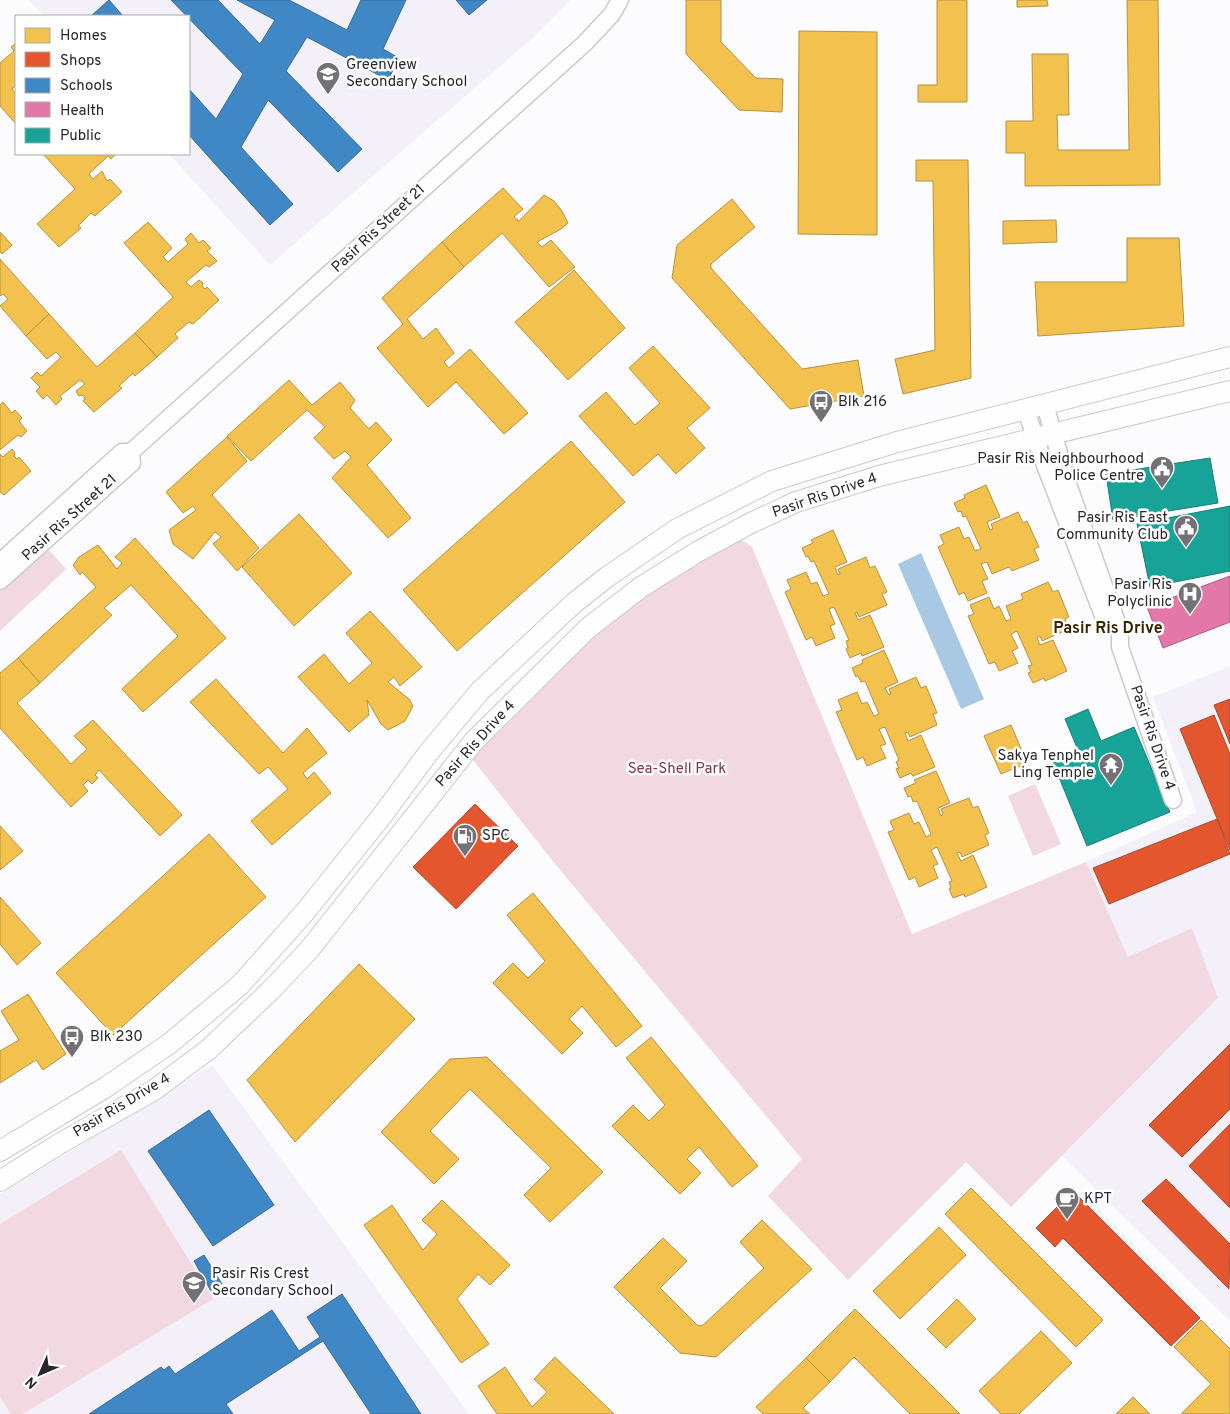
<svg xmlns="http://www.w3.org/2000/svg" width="1230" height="1414" font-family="Overpass,sans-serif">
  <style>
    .built { fill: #f4f0f9 }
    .green { fill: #f2d8e0 }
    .water { fill: #a9c8e3 }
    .homes { fill: #f2c14e; stroke: #b69344 }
    .shops { fill: #e4572e; stroke: #ac492e }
    .schools { fill: #3f88c5; stroke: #386b97 }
    .health { fill: #e377a8; stroke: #ab5f83 }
    .public { fill: #17a398; stroke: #1c7e78 }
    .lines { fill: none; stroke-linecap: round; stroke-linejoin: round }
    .minor-casing { stroke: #cac9cd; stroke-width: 19 }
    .tertiary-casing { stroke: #cac9cd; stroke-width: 22 }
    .minor { stroke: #fffeff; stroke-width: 16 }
    .tertiary { stroke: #fffeff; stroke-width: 20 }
    .labels { text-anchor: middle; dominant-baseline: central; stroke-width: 5; stroke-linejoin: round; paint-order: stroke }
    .poi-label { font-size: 15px; fill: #29272d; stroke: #fff; text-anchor: start }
    .street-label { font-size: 15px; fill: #29272d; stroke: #fff }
    .park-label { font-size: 15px; fill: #7d3650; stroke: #fff }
    .neighbourhood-label { font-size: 16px; font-weight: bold; fill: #372600; stroke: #fff }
  </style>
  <rect width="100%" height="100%" fill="#fcfbfd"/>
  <!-- built -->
  <g class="built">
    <path d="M29,0H570L535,36L270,265L169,154H189V16H44Z"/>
    <path d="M1230,666V1321L1062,1156L1218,998L1128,957L1086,862L1197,812L1153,697Z"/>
    <path d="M212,1065L469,1414H0V1194Z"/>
  </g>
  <!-- green -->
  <g class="green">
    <path d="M737,537L752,547L912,934L1086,862L1128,957L1192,928L1218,998L1011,1207L966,1162L848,1280L768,1196L802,1159L556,865L470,756L568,658L630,606Z"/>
    <path d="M38,538L66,569L0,631V575Z"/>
    <path d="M1035,784L1061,844L1033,856L1008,796Z"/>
    <path d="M121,1150L213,1299L23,1414H11L0,1397V1224Z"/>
  </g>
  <!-- water -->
  <path class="water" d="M921,553L984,699L961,709L898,564Z"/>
  <!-- homes -->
  <g class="homes">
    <path d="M686,0H721V42L756,78L783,79L782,112L739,110L686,54Z"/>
    <path d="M937,0H967V102H918V85H937Z"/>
    <path d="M1017,0H1047L1048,6L1017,7Z"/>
    <path d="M1127,0H1158L1160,185L1025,186V153H1006V121H1033L1032,54H1068L1069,115H1057L1058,150H1129Z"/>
    <path d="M799,31L877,32V235L798,234Z"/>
    <path d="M16,43V85L12,89L16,94V124L0,106V63L14,51L11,47Z"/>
    <path d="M43,154H116L111,159L108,156L89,174L93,179L102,171L107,181L110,179L122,192L95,216L91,213L78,226L81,228L59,247L37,224L75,189Z"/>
    <path d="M916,160H968L971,378L903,394L895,359L935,350L933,181H916Z"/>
    <path d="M503,188L523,209L514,217L519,221L544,195L554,201L562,211L568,223L561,229L537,242L542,247L551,240L575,267L549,287L502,233L464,267L442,242Z"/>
    <path d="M732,199L755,227L711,264V268L802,369L858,360L864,396L790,409L672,278L677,245Z"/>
    <path d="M1056,220L1057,242L1003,244V221Z"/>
    <path d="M148,222L172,248L163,257L168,262L188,244L185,239L191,233L199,243L203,240L211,248L207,251L217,261L209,267L206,265L186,282L191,287L199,280L203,283L202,286L205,289L207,287L219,300L193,324L189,322L175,334L178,338L157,357L135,333L173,297L124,243Z"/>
    <path d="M0,232L12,245L2,254L0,252Z"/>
    <path d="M1127,238H1179L1184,326L1038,336L1035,282H1127Z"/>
    <path d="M442,242L464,267L407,319L423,339L436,328L454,353L444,362L449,368L470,349L528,413L504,434L456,382L428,407L377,348L403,324L382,298Z"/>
    <path d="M0,259L49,314L26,336L0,306L8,299L3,294L0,296Z"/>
    <path d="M574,270L625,328L568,380L515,322Z"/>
    <path d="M49,314L97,367L135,333L157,357L135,376L133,373L119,386L122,388L94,412L83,401L85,398L82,395L79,396L76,391L85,384L80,380L60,396L62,399L56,405L47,395L43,399L36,391L40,387L31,378L37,372L41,376L61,357L56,352L47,359L26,336Z"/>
    <path d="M653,346L710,408L687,428L705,448L676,474L658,454L633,476L579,416L606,392L635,425L660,403L629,368Z"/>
    <path d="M289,380L312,405L340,382L355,400L350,408L369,429L376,422L392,440L367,465L411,518L388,538L332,478L351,457L345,451L334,459L314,438L325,427L307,410L251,461L227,436Z"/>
    <path d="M3,402L12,413L15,410L22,418L19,421L27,431L21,437L18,435L0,450V405Z"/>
    <path d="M227,437L247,461L212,495L259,548L237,571L213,544L221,537L215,532L193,559L173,544L169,530L196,510L193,506L183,513L166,492Z"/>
    <path d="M571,441L625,502L457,651L403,590Z"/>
    <path d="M12,449L15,453L14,456L17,459L19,457L31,471L4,495L0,492V454L3,457Z"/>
    <path d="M986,485L1000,517L987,522L990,530L993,529L991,524L1018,512L1023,523L1027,521L1039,547L1034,549L1039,560L1012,571L1009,567L992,574L987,562L981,564L988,579L982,581L987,593L968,601L964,592L959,595L938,547L944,544L940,535L959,527L964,539L969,537L975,551L981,549L966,516L963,517L961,511L958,512L954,503L965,498L964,495Z"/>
    <path d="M299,514L352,573L294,626L242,567Z"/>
    <path d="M833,530L847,562L835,567L838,575L840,574L838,569L866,557L870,568L875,566L887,592L882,594L887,605L859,617L857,612L855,613L858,620L870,615L884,647L862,656L861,653L850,658L846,649L848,648L846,641L849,640L834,607L829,609L835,624L830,626L835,638L816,646L812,637L806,640L785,592L791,589L787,580L806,572L811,584L817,582L823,596L829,594L814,561L811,562L808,556L806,557L802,548L813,543L811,540Z"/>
    <path d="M135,538L226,638L143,712L122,689L178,636L131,585L104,608L112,615L40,683L18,658L96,587L82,572L80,575L73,565L79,557L98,545L117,569L122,563L115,557Z"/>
    <path d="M1048,582L1053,592L1058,590L1069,617L1065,619L1069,629L1042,641L1040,636L1037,638L1040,645L1053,640L1067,671L1045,681L1044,678L1033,683L1028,673L1031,672L1028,666L1032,665L1017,631L1011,634L1018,648L1012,651L1018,663L999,671L995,662L989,664L968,616L974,614L970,605L989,597L994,609L999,606L1006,621L1011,619L1006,606L1023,599L1021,594Z"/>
    <path d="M370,611L422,667L400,686L394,677L388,682L409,699L413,706L405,721L388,730L381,724L367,700L369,715L349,732L298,677L324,654L349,684L372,663L346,633Z"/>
    <path d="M884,650L898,682L885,688L889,695L891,694L889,689L916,677L921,688L926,686L937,713L933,714L937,725L910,737L908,732L905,733L908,741L921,735L935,767L913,776L911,773L900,778L896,769L899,768L896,762L899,760L885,727L879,729L886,744L880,746L886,758L867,766L863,757L857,760L836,712L842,710L838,700L857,692L862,704L867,702L874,716L879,714L865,681L861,682L858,676L856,677L852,668L863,663L862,660Z"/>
    <path d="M18,658L40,683L17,703L71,764L87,749L74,736L93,720L182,815L160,836L99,770L95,775L98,778L92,784L88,780L83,785L88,791L71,807L0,728V673Z"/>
    <path d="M216,679L283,753L307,728L327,753L303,773L307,779L314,772L331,793L272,845L251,821L288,789L268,767L259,774L190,702Z"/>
    <path d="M1011,725L1027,763L1001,774L984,736Z"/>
    <path d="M936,771L950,803L938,808L941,816L943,814L941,809L969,798L973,808L978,806L989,833L985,835L989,845L962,857L960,852L957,853L961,861L973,855L987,887L965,897L964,894L953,898L949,889L951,888L949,882L952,881L937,847L931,850L938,864L933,866L938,878L919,887L915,877L909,880L888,832L894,830L890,821L909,813L914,824L919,822L926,837L931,834L917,801L913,802L911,796L908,797L904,788L916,783L914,780Z"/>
    <path d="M0,826L23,851L0,870Z"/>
    <path d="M209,834L266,897L113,1035L56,973Z"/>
    <path d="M533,893L642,1026L616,1047L582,1006L569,1019L583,1033L562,1054L493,983L513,963L528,978L545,961L507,915Z"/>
    <path d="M0,897L41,943L17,965L0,944Z"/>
    <path d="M359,964L415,1019L295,1142L247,1080Z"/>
    <path d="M28,994L66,1054L43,1070L36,1060L0,1083V1051L19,1040L1,1011Z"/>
    <path d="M651,1037L758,1166L732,1187L699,1147L687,1159L701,1173L680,1194L612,1126L633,1105L649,1121L665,1105L626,1058Z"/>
    <path d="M487,1057L603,1172L550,1222L524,1195L551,1168L470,1089L430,1131L459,1159L434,1184L381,1132L450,1059Z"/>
    <path d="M971,1188L1103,1320L1076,1347L945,1214Z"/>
    <path d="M442,1200L510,1265L490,1285L478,1274L457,1299L489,1344L461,1363L364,1225L392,1205L423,1250L437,1234L422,1220Z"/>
    <path d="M762,1220L812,1269L716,1357L680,1353L614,1287L663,1238L687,1261L660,1288L697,1325L702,1326L764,1268L740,1242Z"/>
    <path d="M939,1227L966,1255L900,1319L873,1291Z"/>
    <path d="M957,1299L976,1319L946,1348L927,1329Z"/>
    <path d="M855,1309L960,1414H910L854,1357L830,1382L806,1358Z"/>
    <path d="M1201,1320L1230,1349V1414H1181L1211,1384L1174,1347Z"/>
    <path d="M1041,1331L1072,1363L1019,1414H1001L979,1391Z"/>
    <path d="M555,1357L614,1414H497L478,1386L505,1367L532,1407L547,1392L534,1379Z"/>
    <path d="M806,1358L830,1382L803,1408L810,1414H763L756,1407Z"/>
    <path d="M1133,1397L1150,1414H1116Z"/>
  </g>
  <!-- shops -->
  <g class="shops">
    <path d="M1230,699V744L1214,705Z"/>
    <path d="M1214,715L1230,754V850L1180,729Z"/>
    <path d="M475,804L518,846L456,909L413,867Z"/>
    <path d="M1217,819L1230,854L1109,904L1093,868Z"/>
    <path d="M1230,1044V1109L1182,1157L1149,1125Z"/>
    <path d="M1230,1124V1208L1189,1166Z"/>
    <path d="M1166,1179L1230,1244L1229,1289L1142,1201Z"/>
    <path d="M1073,1191L1200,1318L1171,1346L1063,1238L1055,1247L1036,1228Z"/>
  </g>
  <!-- schools -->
  <g class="schools">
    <path d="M109,0L123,16H91Z"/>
    <path d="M171,0H218L260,44L275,20L237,0H289L347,30L361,0H406L383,49L399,58L388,80L307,37L286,71L362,149L338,172L268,100L241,147L293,204L270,225L189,135V89L216,119L243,74Z"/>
    <path d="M456,0H487L469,15Z"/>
    <path d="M209,1110L274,1205L213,1246L148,1151Z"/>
    <path d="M204,1255L222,1284L211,1291L194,1261Z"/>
    <path d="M342,1294L421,1414H371L323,1341L226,1404L233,1414H89L161,1367L164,1370L169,1366L175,1374L272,1310L299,1351L320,1337L307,1317Z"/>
  </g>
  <!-- health -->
  <path class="health" d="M1230,576V622L1163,648L1147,607Z"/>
  <!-- public -->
  <g class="public">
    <path d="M1210,458L1218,503L1113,520L1106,474Z"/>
    <path d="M1230,506V571L1150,587L1137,524Z"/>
    <path d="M1088,709L1101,741L1134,727L1170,812L1087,846L1052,760L1078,750L1065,719Z"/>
  </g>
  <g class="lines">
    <defs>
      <g id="minor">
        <path d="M1045,405L1068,484L1120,631V647L1173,800"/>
        <path d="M1026,410L1041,455L1104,618"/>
        <path d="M0,562L122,452H131L585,43L612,14L620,0"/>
        <path d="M0,581L132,463L131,452"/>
      </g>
      <g id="tertiary">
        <path d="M0,1151L106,1087L169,1044L240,985L305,912L381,817L429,752L480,691L574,603L607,577L677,529L772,481L897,442L1230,357"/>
        <path d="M0,1181L59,1144L154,1090L209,1049L270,991L309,950L474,741L588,628L641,587L697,552L749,524L796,502L879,476L1230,391"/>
      </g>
    </defs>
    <!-- minor casing -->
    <use href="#minor" class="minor-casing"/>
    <!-- tertiary casing -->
    <use href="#tertiary" class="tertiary-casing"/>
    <!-- minor -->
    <use href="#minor" class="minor"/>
    <!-- tertiary -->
    <use href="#tertiary" class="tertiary"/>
  </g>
  <!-- icons -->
  <defs>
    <symbol id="school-pin" viewBox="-11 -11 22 30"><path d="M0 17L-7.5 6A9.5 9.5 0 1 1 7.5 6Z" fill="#737176" stroke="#fff"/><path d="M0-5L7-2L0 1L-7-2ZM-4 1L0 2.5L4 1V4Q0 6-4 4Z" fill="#fff"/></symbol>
    <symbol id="bus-pin" viewBox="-11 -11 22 30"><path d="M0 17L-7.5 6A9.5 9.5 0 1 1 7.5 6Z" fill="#737176" stroke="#fff"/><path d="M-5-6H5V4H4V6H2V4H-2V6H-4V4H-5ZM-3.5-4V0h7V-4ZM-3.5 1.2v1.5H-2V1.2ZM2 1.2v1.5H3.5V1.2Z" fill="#fff"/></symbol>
    <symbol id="civic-pin" viewBox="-11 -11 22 30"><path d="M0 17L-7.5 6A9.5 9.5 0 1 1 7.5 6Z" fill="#737176" stroke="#fff"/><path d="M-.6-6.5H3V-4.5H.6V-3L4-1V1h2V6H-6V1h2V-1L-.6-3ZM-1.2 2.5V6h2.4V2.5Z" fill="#fff"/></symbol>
    <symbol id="hospital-pin" viewBox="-11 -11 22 30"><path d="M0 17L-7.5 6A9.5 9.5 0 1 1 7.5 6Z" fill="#737176" stroke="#fff"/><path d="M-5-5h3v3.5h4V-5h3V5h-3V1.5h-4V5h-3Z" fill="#fff"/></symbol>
    <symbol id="temple-pin" viewBox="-11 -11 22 30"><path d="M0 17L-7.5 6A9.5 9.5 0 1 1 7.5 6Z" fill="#737176" stroke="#fff"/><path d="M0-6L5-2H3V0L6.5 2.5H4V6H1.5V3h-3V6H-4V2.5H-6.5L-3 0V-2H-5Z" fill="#fff"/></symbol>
    <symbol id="fuel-pin" viewBox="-11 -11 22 30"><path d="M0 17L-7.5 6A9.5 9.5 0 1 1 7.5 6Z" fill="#737176" stroke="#fff"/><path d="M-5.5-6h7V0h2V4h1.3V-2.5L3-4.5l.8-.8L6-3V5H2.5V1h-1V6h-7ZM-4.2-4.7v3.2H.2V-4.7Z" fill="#fff"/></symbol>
    <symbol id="cafe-pin" viewBox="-11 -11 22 30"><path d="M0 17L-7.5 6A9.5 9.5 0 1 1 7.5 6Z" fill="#737176" stroke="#fff"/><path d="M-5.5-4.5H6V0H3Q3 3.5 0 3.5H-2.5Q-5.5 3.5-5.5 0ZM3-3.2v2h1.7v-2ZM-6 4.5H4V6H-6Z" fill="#fff"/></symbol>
  </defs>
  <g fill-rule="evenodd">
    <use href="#school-pin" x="314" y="60" width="28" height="38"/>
    <use href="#bus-pin" x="807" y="388" width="28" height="38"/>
    <use href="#civic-pin" x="1148" y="454" width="28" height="38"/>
    <use href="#civic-pin" x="1172" y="513" width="28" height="38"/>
    <use href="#hospital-pin" x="1176" y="580" width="28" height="38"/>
    <use href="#temple-pin" x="1097" y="751" width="28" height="38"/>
    <use href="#fuel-pin" x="451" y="822" width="28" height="38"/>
    <use href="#bus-pin" x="58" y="1023" width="28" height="38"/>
    <use href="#cafe-pin" x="1053" y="1185" width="28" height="38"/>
    <use href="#school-pin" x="180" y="1269" width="28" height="38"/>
  </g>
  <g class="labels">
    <!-- poi labels -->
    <g class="poi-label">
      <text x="346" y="65">Greenview<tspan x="346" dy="17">Secondary School</tspan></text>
      <text x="838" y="402">Blk 216</text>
      <text x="1144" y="459" text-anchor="end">Pasir Ris Neighbourhood<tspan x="1144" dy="17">Police Centre</tspan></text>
      <text x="1168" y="518" text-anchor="end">Pasir Ris East<tspan x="1168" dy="17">Community Club</tspan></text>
      <text x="1172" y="585" text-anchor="end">Pasir Ris<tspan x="1172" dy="17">Polyclinic</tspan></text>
      <text x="1094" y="756" text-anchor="end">Sakya Tenphel<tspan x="1094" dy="17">Ling Temple</tspan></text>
      <text x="482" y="836">SPC</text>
      <text x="90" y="1037">Blk 230</text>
      <text x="1084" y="1199">KPT</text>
      <text x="212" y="1274">Pasir Ris Crest<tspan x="212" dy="17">Secondary School</tspan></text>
    </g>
    <!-- street labels -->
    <g class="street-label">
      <text transform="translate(379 229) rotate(-43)">Pasir Ris Street 21</text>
      <text transform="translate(825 496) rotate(-19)">Pasir Ris Drive 4</text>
      <text transform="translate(70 518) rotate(-42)">Pasir Ris Street 21</text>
      <text transform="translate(1152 738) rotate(71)">Pasir Ris Drive 4</text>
      <text transform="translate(476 744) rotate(-48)">Pasir Ris Drive 4</text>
      <text transform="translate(122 1106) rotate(-31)">Pasir Ris Drive 4</text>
    </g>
    <!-- park labels -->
    <g class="park-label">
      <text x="677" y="769">Sea-Shell Park</text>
    </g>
    <!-- neighbourhood labels -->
    <g class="neighbourhood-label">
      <text x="1108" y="629">Pasir Ris Drive</text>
    </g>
  </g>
  <!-- legend -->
  <rect x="15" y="15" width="175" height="140" fill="#ffffff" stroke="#a9a9ab"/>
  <rect x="25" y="28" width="25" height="15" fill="#f2c14e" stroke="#a9a9ab"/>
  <text x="60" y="40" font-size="15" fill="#29272d">Homes</text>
  <rect x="25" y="52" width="25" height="15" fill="#e4572e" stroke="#a9a9ab"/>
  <text x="60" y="65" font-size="15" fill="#29272d">Shops</text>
  <rect x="25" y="78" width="25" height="15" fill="#3f88c5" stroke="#a9a9ab"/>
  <text x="60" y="90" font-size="15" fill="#29272d">Schools</text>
  <rect x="25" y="102" width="25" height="15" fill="#e377a8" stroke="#a9a9ab"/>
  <text x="60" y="115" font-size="15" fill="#29272d">Health</text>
  <rect x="25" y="128" width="25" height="15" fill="#17a398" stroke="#a9a9ab"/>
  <text x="60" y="140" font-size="15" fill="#29272d">Public</text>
  <!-- north arrow -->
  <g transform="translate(40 1374) rotate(225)" stroke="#ffffff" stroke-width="4" paint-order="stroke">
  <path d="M0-4L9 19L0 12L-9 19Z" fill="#29272d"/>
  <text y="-8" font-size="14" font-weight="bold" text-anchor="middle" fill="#29272d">N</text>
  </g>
</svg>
